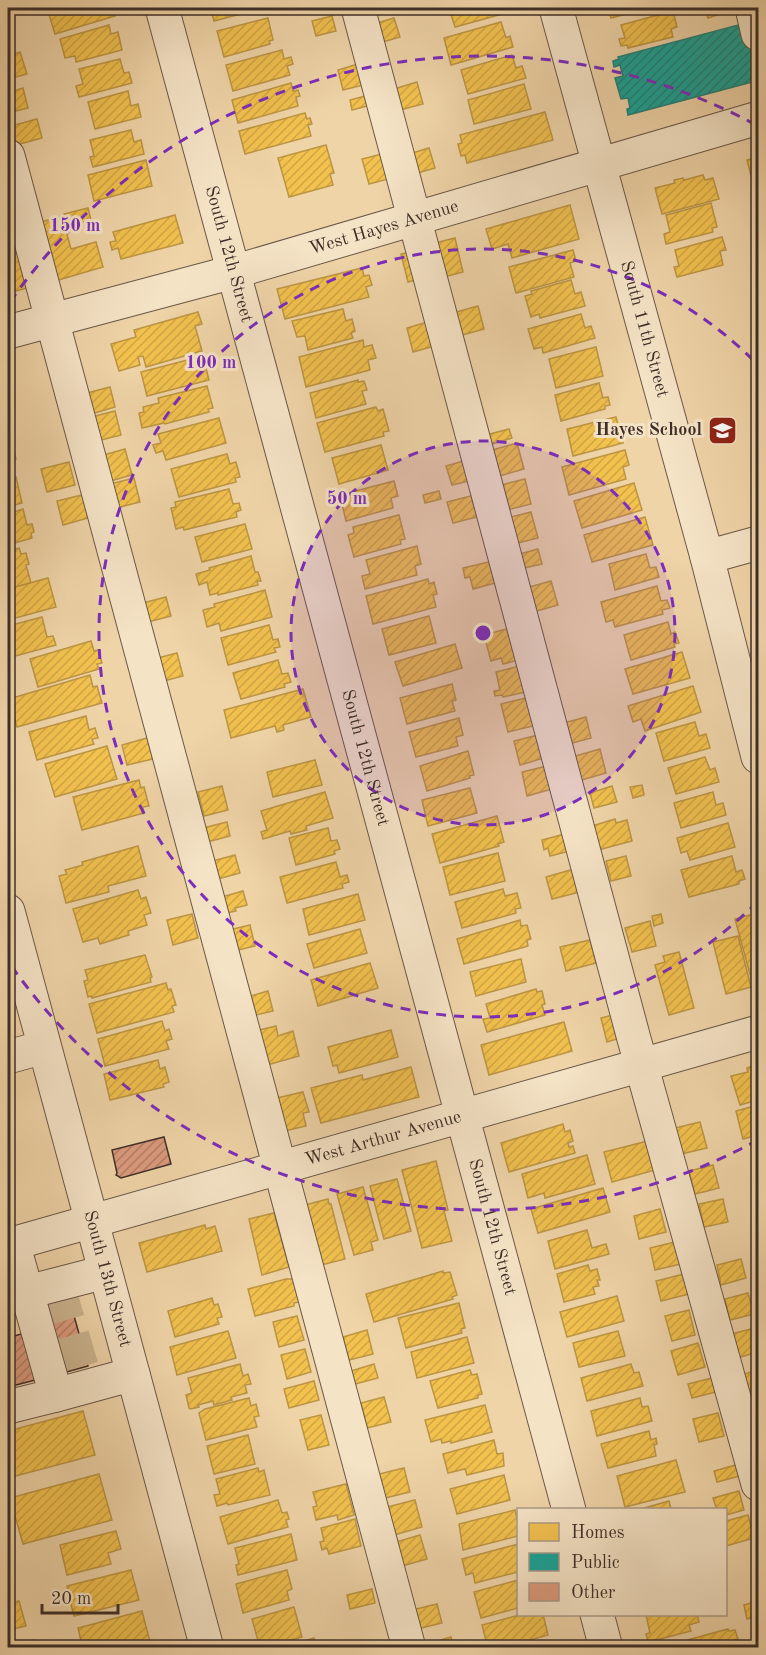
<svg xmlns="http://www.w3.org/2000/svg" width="766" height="1655" font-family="'Old Standard TT',serif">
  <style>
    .homes { fill: url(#homes-hatch); stroke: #bc9543; stroke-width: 1.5 }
    .public { fill: url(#public-hatch); stroke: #228076; stroke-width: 1.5 }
    .building { fill: url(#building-hatch); stroke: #3d2e28; stroke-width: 1.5 }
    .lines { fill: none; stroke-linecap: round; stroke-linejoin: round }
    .minor-tunnel { stroke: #cbb38e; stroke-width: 33; stroke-dasharray: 33 16; stroke-linecap: butt }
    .minor-casing { stroke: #6a5848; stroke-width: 35 }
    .minor { stroke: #f5e3c6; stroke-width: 33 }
    .ring { fill: none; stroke: #7b2cbf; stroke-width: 3; stroke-dasharray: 10 8 }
    .labels { text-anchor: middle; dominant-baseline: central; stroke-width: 6; stroke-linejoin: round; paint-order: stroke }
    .street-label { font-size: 18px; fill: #3d2e28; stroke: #f5e3c6 }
    .poi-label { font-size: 18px; font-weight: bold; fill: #3d2e28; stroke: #f5e3c6; text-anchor: end }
    .centre { fill: #7b2cbf; stroke: #f5e3c6; stroke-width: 3 }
    .ring-label { font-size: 18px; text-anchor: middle; font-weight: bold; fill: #7b2cbf; stroke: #f5e3c6; stroke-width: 6; stroke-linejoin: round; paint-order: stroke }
  </style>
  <defs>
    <pattern id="homes-hatch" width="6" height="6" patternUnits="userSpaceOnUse" patternTransform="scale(1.5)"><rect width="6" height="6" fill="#f2c14e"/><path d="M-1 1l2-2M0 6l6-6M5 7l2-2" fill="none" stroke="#d0a644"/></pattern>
    <pattern id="public-hatch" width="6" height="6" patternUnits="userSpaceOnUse" patternTransform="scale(1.5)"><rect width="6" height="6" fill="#17a398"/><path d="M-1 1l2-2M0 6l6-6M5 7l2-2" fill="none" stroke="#16857c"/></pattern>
    <pattern id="building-hatch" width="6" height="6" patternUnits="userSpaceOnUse" patternTransform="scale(1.5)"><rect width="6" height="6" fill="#dc9a7d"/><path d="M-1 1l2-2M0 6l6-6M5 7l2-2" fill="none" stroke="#b47e66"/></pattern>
  </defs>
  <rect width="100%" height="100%" fill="#efd4a8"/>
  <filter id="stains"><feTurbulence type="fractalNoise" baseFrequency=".00333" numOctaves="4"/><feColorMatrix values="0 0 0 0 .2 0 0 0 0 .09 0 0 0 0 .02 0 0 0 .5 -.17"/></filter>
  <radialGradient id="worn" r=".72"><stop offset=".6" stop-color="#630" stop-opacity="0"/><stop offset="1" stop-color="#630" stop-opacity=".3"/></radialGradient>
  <!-- homes -->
  <g class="homes">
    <path d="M47,8H112L115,16L55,34Z"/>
    <path d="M210,8H264L214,21Z"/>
    <path d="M449,8H504L506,13L455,27Z"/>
    <path d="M608,8H650L611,18Z"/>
    <path d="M705,8H731L732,10L708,18Z"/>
    <path d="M673,11L677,27L671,29L673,37L628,48L627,45L621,46L619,39L625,38L621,25Z"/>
    <path d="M332,16L336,31L316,36L312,21Z"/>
    <path d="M268,18L273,40L269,41L270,44L224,57L217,31Z"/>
    <path d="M394,18L400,37L379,43L374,24Z"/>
    <path d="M501,22L506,38L510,36L513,47L451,65L444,38Z"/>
    <path d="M109,25L111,34L118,32L122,50L76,62L75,56L65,58L60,39Z"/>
    <path d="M282,50L284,59L291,57L293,64L287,66L290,75L233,91L226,65Z"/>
    <path d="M20,52L27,74L8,79V56Z"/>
    <path d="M512,55L516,68L522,66L526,78L468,94L461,70Z"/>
    <path d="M120,59L124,73L129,72L132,83L79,97L76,86L83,84L79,69Z"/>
    <path d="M358,64L363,85L343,90L338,70Z"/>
    <path d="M417,82L423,104L400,110L394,89Z"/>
    <path d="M291,83L293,91L298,90L300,96L296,97L298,106L238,123L232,100Z"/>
    <path d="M524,84L531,109L474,124L468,100Z"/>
    <path d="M23,88L28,108L8,113V93Z"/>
    <path d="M128,91L131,106L138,104L141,117L95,129L88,102Z"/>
    <path d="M369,95L371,105L352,110L350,100Z"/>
    <path d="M545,112L553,140L467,163L465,155L461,156L458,144L462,143L460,135Z"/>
    <path d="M305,113L307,119L310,118L312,124L308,125L311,136L245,154L239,131Z"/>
    <path d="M37,119L42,138L16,145L11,126Z"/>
    <path d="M131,130L134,142L141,140L144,154L93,167L90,157L94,156L90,140Z"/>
    <path d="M326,145L334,173L330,174L333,185L289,197L278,158Z"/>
    <path d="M429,148L435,168L414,174L409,154Z"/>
    <path d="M386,153L392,178L369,184L362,159Z"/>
    <path d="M758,157V181L753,183L747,160Z"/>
    <path d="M146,160L152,186L94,201L88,175Z"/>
    <path d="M703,175L705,180L713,178L719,199L662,214L655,188L675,183L674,180L683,178L684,180Z"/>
    <path d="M711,203L717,227L712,228L713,232L666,244L664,234L670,232L666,215Z"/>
    <path d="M570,205L579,239L512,258L508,244L492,249L486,229Z"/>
    <path d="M88,208L91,220L67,226L64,214Z"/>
    <path d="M175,215L183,243L121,259L118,248L112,250L110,242L116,241L113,232Z"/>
    <path d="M62,216L71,249L96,242L103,267L48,283L37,223Z"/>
    <path d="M15,227L31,287L8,293V229Z"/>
    <path d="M722,237L726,250L720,251L723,265L677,277L674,267L679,266L675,250Z"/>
    <path d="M455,238L463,272L444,277L435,243Z"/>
    <path d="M573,250L576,261L570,263L574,277L516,293L509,267Z"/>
    <path d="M415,251L422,278L408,282L401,254Z"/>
    <path d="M362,268L364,276L369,275L372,285L366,287L369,297L285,319L277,289Z"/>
    <path d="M571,280L575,294L581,292L585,306L540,318L539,314L531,317L525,296L532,294L531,291Z"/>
    <path d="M478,306L484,329L459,336L453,313Z"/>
    <path d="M343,309L346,321L352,319L355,331L351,333L353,338L308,350L305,336L297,337L292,321Z"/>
    <path d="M198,312L202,324L195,326L202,351L146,367L143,356L138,357L140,365L119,371L111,344L136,337L134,330Z"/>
    <path d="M581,314L585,328L591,326L595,338L543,353L542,347L534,349L528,329Z"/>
    <path d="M431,321L438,345L413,352L407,328Z"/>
    <path d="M363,340L364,347L372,345L376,358L368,360L370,370L306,387L299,357Z"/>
    <path d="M596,347L603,376L556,388L549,359Z"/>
    <path d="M203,356L209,380L147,396L141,372Z"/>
    <path d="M358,380V382L364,381L367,390L362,391L366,404L316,418L310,393Z"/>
    <path d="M599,383L603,398L608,397L610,405L605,406V409L561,421L555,395Z"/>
    <path d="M207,386L213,408L208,409L209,412L165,424L164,423L142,428L139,413L144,412L143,407L159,403L158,398Z"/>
    <path d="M110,387L115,407L88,415L83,394Z"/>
    <path d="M376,407L378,411L383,409L389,431L383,432L384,436L325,452L317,423Z"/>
    <path d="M115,411L121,435L97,441L91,417Z"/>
    <path d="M616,417L623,443L573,456L567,429Z"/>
    <path d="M219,418L226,443L166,460L163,451L156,453L153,445L161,443L158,434Z"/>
    <path d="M509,429L512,438L489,445L486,435Z"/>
    <path d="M8,443L10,452L14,451L16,459L11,460L14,471L8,472Z"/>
    <path d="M517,443L524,469L499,476L492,450Z"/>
    <path d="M381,445L388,470L339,484L332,458Z"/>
    <path d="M125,449L132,475L107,482L100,456Z"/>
    <path d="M625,450L629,465L623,467L626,479L569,495L562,467Z"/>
    <path d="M227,454L230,464L236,462L240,477L235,478L236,482L179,497L171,469Z"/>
    <path d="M467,460L473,480L452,485L446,466Z"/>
    <path d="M69,462L75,485L47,492L41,469Z"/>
    <path d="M16,477L22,503L8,507V479Z"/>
    <path d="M134,478L140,502L116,508L110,484Z"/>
    <path d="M525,479L531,504L507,510L501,485Z"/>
    <path d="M394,481L398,496L391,498L393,508L346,521L340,495Z"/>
    <path d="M634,483L642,510L582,528L574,501Z"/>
    <path d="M229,489L233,504L239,503L241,510L236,512L237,517L184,530L183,527L176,529L171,508L176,507L175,502Z"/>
    <path d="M439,491L441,499L425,503L423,495Z"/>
    <path d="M82,495L88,518L63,525L57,501Z"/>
    <path d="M471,496L477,517L453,523L447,502Z"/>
    <path d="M23,509L27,525L32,524L34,532L31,533L32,538L8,545V514Z"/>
    <path d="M531,512L538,538L514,544L507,518Z"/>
    <path d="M399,515L405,539L400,540L401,544L354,557L348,535L354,533L353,527Z"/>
    <path d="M645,517L653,545L592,562L584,535Z"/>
    <path d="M245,524L252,549L202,562L195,537Z"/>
    <path d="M417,546L421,564L415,566L417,575L365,589L362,576L370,574L366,560Z"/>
    <path d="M19,548L21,554L26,553L29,564L26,565L31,583L12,588L9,580L8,581V551Z"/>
    <path d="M538,549L542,564L520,569L516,555Z"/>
    <path d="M646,554L650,568L656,567L659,577L615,590L609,564Z"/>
    <path d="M251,556L255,572H258L261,581H257L258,585L218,595V593L210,595L207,582L199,585L196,574L210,570L209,568Z"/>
    <path d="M493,561L499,582L473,589L470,577L465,578L463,568Z"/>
    <path d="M48,578L56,607L8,620V589Z"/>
    <path d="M428,579L429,584L434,582L437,594L433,595L436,607L373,624L366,596Z"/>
    <path d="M551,581L558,605L533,612L526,588Z"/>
    <path d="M657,586L661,601L667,600L670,608L662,610L663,614L615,627L613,620L606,622L601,602Z"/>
    <path d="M265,590L272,617L221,631L219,623L207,627L203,610L215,607L214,604Z"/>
    <path d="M166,597L171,616L144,623L139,604Z"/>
    <path d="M429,616L436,643L389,655L382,629Z"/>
    <path d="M42,617L47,637L53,636L56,645L8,658V626Z"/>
    <path d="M668,622L671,634L675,632L679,643L674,644L675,647L631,660L624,635Z"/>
    <path d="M269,625L273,640L278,639L280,647L274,648L276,652L228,665L221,638Z"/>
    <path d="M514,627L522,659L503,664L501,658L491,661L484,635Z"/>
    <path d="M91,641L94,651L98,650L102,663L97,664L99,669L38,687L30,659Z"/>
    <path d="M455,644L462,668L403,686L395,662Z"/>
    <path d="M682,652L690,678L633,694L625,669Z"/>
    <path d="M177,653L183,676L160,682L154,659Z"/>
    <path d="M278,660L282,674L288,673L291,682L284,684L285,687L241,699L233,673Z"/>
    <path d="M520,666L526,692L503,697L502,695L495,696L494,691L500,690L496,672Z"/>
    <path d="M90,675L93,687L97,686L102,703L17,727L9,699Z"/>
    <path d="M452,684L456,700L452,701L455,711L407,724L400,698Z"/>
    <path d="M693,686L701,712L645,731L641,719L633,722L628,706Z"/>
    <path d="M303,689L311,717L283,725L284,730L277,732L275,726L231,738L224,710Z"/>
    <path d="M530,697L537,725L508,732L501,704Z"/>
    <path d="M86,716L89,730L95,728L98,738L92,739L94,744L37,760L29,732Z"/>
    <path d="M586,717L591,738L565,745L560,724Z"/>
    <path d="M459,718L463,735L456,737L458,746L416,757L409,732Z"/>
    <path d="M695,722L699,736L706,734L710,748L664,761L656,733Z"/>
    <path d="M538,735L544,758L520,765L514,741Z"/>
    <path d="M147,738L153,759L127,765L122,745Z"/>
    <path d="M107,746L117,779L55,797L45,764Z"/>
    <path d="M600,749L606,773L578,781L572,757Z"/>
    <path d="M468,751L474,775L469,776L470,778L427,791L420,766Z"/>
    <path d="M705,757L710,770L715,768L719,782L676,794L668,768Z"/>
    <path d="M315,760L322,785L273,797L267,772Z"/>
    <path d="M547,766L552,789L527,796L522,772Z"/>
    <path d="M139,780L141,788L144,787L149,806L143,807L144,813L82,830L73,797Z"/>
    <path d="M642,785L644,795L633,798L630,787Z"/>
    <path d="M222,786L228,810L204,816L198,792Z"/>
    <path d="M612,786L617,802L594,808L590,793Z"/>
    <path d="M470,788L477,813L428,826L422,800Z"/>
    <path d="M325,792L333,818L306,826L307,830L291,834L290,831L263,839L261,832L267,830L261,811Z"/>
    <path d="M713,792L716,805L723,803L726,815L681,828L674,803Z"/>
    <path d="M497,816L504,842L498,844L499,846L440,863L432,834Z"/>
    <path d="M615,819L616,823L627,820L632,841L598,850L592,826Z"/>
    <path d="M227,822L230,836L207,842L203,828Z"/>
    <path d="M728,823L735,847L690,860L687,851L681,853L677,838Z"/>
    <path d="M328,828L331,841L337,840L340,849L334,851L335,854L296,865L289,838Z"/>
    <path d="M565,834L570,851L550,856L548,848L544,850L542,840Z"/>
    <path d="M138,846L146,876L108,886L109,892L66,903L59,876L67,874L65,870L83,865L82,862Z"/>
    <path d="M498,853L505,881L450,895L443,867Z"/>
    <path d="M235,855L240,873L214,880L209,862Z"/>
    <path d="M626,856L631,876L611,881L606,861Z"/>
    <path d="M732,856L736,872L742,870L745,879L739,881V884L689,897L681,870Z"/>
    <path d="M336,862L340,877L347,875L349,882L342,884L343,888L287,903L280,877Z"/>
    <path d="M574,869L580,892L552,899L546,877Z"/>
    <path d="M503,889L505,896L517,893L521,908L515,909L516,913L462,928L455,902Z"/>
    <path d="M138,890L141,899L146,897L151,913L144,915L147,925L128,931L129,935L100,944L98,938L83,942L73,909Z"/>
    <path d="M243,891L247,905L235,908L236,911L222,914L218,898Z"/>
    <path d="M358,894L365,920L309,935L303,909Z"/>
    <path d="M757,913L758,919V988L754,989L735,919Z"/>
    <path d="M192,914L198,938L173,945L167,920Z"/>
    <path d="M661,914L663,923L654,926L652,916Z"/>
    <path d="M520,920L521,926L527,925L531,939L527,940L528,946L464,964L457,939Z"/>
    <path d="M650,921L656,946L632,952L625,928Z"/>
    <path d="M250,925L255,946L234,951L229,930Z"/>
    <path d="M360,929L367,953L314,968L307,944Z"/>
    <path d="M738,936L751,987L726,994L713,942Z"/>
    <path d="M590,940L596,963L566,971L560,947Z"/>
    <path d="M679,952L694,1008L669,1015L655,965L665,962L663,956Z"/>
    <path d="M145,955L152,977L150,978L151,982L92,998L91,996L88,997L84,981L88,980L85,970Z"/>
    <path d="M521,959L526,982L476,996L470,972Z"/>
    <path d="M370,963L378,988L318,1006L311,980Z"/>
    <path d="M166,983L168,990L171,989L176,1005L172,1006L174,1012L97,1033L89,1004Z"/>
    <path d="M536,989L537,992L542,991L545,1004L542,1005L545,1015L487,1032L483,1019L490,1018L486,1004Z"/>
    <path d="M268,991L273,1011L252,1016L247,997Z"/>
    <path d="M617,1014L623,1037L607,1042L601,1018Z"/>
    <path d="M162,1021L165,1031L169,1029L172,1039L166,1041L169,1049L105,1066L98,1039Z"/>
    <path d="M564,1022L572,1051L489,1075L481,1045Z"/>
    <path d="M276,1026L278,1036L293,1031L299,1056L260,1067L251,1032Z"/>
    <path d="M391,1030L398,1057L339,1073L337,1065L333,1066L328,1047Z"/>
    <path d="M158,1060L160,1069L165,1067L169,1082L163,1084L164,1087L110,1100L104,1074Z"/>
    <path d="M758,1064V1100L740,1105L731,1076L748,1072L747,1068Z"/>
    <path d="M411,1067L419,1097L321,1123L311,1088L362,1075L363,1080Z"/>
    <path d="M303,1092L309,1112L303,1113L306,1126L276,1133L268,1100Z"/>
    <path d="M758,1105V1135L743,1139L736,1111Z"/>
    <path d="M700,1122L707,1148L681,1154L675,1128Z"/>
    <path d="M563,1124L565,1132L570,1130L573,1141L568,1143L569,1147L573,1146L575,1153L509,1172L501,1143Z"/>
    <path d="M648,1141L655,1170L612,1182L604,1152Z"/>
    <path d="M587,1155L595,1184L545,1198L544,1193L528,1198L522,1174Z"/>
    <path d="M436,1161L448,1210L444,1211L452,1241L422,1248L402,1170Z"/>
    <path d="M713,1165L719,1188L695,1194L689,1171Z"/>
    <path d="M397,1179L411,1231L384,1239L370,1186Z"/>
    <path d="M363,1187L378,1240L371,1242L373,1250L354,1255L337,1194Z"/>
    <path d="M603,1188L610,1212L538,1233L531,1209Z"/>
    <path d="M328,1199L329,1204H331L345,1259L317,1266L305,1205Z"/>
    <path d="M723,1199L728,1222L704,1227L699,1204Z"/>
    <path d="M660,1209L666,1232L639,1239L634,1216Z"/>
    <path d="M274,1213L289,1267L262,1275L249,1219Z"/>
    <path d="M205,1225L206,1229L215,1226L222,1251L147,1272L139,1243Z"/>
    <path d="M587,1230L592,1248L606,1244L609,1254L555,1269L548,1241Z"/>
    <path d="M675,1242L681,1264L655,1270L650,1248Z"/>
    <path d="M741,1259L746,1278L721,1285L717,1265Z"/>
    <path d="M588,1265L590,1271L597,1269L600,1280H597L599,1286L593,1287L595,1294L564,1302L557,1274Z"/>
    <path d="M443,1271V1273L450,1272L457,1295L452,1297L453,1299L374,1322L366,1294Z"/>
    <path d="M684,1274L689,1294L661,1301L656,1281Z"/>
    <path d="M286,1279H293L299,1302L294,1303V1306L255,1316L248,1289Z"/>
    <path d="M748,1293L754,1314L730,1320L725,1299Z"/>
    <path d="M617,1296L624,1321L567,1337L560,1312Z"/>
    <path d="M212,1298L214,1305L218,1304L222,1317L217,1318L219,1324L175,1337L168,1311Z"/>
    <path d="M459,1303L465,1328L461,1329L462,1333L406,1348L398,1318Z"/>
    <path d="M689,1310L695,1335L672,1341L665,1316Z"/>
    <path d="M297,1316L304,1340L279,1347L273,1322Z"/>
    <path d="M755,1328L758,1341V1352L737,1358L731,1334Z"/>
    <path d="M367,1330L373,1354L349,1360L343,1337Z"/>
    <path d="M228,1331L236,1358L177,1375L170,1347Z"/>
    <path d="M618,1331L625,1356L579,1367L573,1343Z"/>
    <path d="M467,1337L474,1363L417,1378L411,1352Z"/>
    <path d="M698,1343L705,1367L678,1375L671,1351Z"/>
    <path d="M305,1349L311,1372L287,1379L281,1355Z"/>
    <path d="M240,1364L243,1376L248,1374L251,1384L245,1385L247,1393L231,1397L232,1400L214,1405L213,1401L198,1405L199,1407L191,1409L189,1408L186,1395L192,1393L188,1378Z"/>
    <path d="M374,1364L378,1378L355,1384L351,1371Z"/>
    <path d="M631,1364L634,1373L639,1372L643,1386L587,1401L581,1378Z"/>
    <path d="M470,1370L472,1375L477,1374L482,1394L478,1395V1398L438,1408L430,1381Z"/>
    <path d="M758,1370V1395L750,1397L744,1374Z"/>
    <path d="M712,1378L716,1392L692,1398L688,1384Z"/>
    <path d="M314,1381L319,1400L289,1408L284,1389Z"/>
    <path d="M384,1397L391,1422L367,1428L361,1403Z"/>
    <path d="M249,1398L251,1406L256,1404L259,1416L254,1417L257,1427L206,1440L199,1413L205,1409Z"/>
    <path d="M640,1398L642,1407L648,1406L652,1421L597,1436L591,1411Z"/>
    <path d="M485,1405L492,1432L451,1443V1441L442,1443L441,1439L431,1442L425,1420Z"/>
    <path d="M83,1411L95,1455L8,1478V1431Z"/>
    <path d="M718,1413L724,1436L699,1442L693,1419Z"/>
    <path d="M321,1415L329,1445L308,1450L300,1420Z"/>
    <path d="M649,1431L651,1440L656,1438L657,1444L654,1445L656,1456L608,1468L601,1444Z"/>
    <path d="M248,1435L255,1464L214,1474L207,1446Z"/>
    <path d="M494,1440L497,1454L503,1453L504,1466L467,1475L465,1469L448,1473L443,1454Z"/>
    <path d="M676,1460L685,1492L625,1507L617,1476Z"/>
    <path d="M736,1465L740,1476L717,1482L714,1471Z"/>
    <path d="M258,1468L259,1472L264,1470L270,1495L228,1505L227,1503L217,1506L214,1495L220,1494L216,1479Z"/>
    <path d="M404,1468L410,1492L385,1498L379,1474Z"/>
    <path d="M99,1474L112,1520L23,1544L10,1498Z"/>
    <path d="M504,1475L510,1500L457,1514L450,1489Z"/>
    <path d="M346,1484L354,1515L338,1520L337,1515L316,1520L313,1507L317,1506L313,1492Z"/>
    <path d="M739,1491L744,1510L726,1515V1510H717L713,1498Z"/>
    <path d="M278,1500L282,1513L287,1512L289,1519L286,1520L288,1527L228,1544L220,1517Z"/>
    <path d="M415,1500L422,1527L394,1535L387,1507Z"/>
    <path d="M669,1501L671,1509L676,1510H637Z"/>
    <path d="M515,1510L518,1523V1536L463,1550L459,1524Z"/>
    <path d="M748,1515L754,1538L726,1546V1521Z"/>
    <path d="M355,1519L361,1546L329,1554L327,1548L322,1550L320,1542L324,1541L321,1528Z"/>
    <path d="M116,1531L121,1549L108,1553L111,1564L67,1575L60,1545Z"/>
    <path d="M291,1534L297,1560L238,1575L236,1565L239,1564L235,1548Z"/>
    <path d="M420,1535L427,1559L402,1566L396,1542Z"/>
    <path d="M518,1544V1572L475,1583L473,1573L466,1575L462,1559Z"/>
    <path d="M131,1570L139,1600L74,1616L70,1601L66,1602L64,1592L68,1590L67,1586Z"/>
    <path d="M287,1570L292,1589L287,1591L289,1600L243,1613L236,1584Z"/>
    <path d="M518,1580V1608L481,1618L474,1592Z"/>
    <path d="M372,1589L375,1603L350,1609L347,1595Z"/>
    <path d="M19,1601L26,1626L8,1630V1604Z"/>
    <path d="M758,1601V1616L747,1619L744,1605Z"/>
    <path d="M437,1604L442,1623L417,1629L412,1610Z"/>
    <path d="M294,1607L302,1637L260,1648L252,1619Z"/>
    <path d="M142,1611L150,1642L127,1648H78L77,1642L81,1641L78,1628Z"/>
    <path d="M523,1614H543L548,1635L501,1648H488L482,1625Z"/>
    <path d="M697,1614L699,1622L689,1625L691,1631L648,1642L646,1634L650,1633L646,1615Z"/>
    <path d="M728,1629L729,1631L735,1630L738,1639L733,1640L735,1648H658Z"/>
    <path d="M451,1637L454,1648H428L427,1644Z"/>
    <path d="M314,1638L317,1648H280Z"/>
    <path d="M34,1640L36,1648H8V1646Z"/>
  </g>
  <!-- public -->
  <path class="public" d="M742,24L746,27L758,73V77H755L756,81L628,115L627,109L630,108L628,98L621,99L615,78L623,76L620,65L614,67L613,61L619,59L618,57Z"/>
  <!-- building -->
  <g class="building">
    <path d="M164,1137L171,1164L121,1178L116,1175L117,1173L112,1150Z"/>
    <path d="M66,1287L88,1366L59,1374L37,1295Z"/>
    <path d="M31,1331L43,1378L12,1386L8,1370V1338Z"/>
  </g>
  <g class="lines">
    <!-- minor-tunnel -->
    <path class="minor-tunnel" d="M59,1288L82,1367"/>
    <defs>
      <g id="minor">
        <path id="s1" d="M162,8L569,1510"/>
        <path d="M358,8L634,1039L758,1484"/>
        <path id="s2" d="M556,8L707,557L758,757"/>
        <path d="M752,8L758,34"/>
        <path d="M8,156L409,1648"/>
        <path id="s3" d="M8,332L233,272L758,118"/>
        <path d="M707,557L758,543"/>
        <path id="s4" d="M8,911L207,1648"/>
        <path d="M8,1057L44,1047"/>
        <path id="s5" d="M8,1245L758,1032"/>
        <path d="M8,1297L105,1272"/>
        <path d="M56,1395L133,1374"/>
        <path d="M8,1407L56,1395L13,1243"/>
        <path d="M597,1614L606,1648"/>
      </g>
    </defs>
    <!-- minor casing -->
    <use href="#minor" class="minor-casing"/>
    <!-- minor -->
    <use href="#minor" class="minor"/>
  </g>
  <!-- distance rings -->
  <circle cx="483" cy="633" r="192" fill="#7b2cbf" fill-opacity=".12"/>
  <g class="ring">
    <circle cx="483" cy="633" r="192"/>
    <path d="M757 902A384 384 0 1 1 757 364"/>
    <path d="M758 1140A577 577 0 0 1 10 964M10 302A577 577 0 0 1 758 126"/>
  </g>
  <!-- icons -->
  <defs>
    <symbol id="school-square" viewBox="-11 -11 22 22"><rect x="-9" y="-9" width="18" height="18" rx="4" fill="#8f2418" stroke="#f5e3c6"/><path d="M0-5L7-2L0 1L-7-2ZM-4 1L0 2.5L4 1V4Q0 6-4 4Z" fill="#fff"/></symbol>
  </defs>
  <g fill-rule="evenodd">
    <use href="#school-square" x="706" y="414" width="33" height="33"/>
  </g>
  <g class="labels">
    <!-- street labels -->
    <g class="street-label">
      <text stroke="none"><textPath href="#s3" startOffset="390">West Hayes Avenue</textPath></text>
      <text stroke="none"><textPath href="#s1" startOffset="255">South 12th Street</textPath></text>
      <text stroke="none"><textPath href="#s2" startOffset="333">South 11th Street</textPath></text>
      <text stroke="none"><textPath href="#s1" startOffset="777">South 12th Street</textPath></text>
      <text stroke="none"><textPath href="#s5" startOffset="390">West Arthur Avenue</textPath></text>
      <text stroke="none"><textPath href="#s1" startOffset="1263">South 12th Street</textPath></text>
      <text stroke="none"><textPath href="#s4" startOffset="381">South 13th Street</textPath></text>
    </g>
    <!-- poi labels -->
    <g class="poi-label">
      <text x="702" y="430">Hayes School</text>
    </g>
  </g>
  <circle cx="483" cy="633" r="9" class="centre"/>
  <g class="ring-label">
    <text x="75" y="231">150 m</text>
    <text x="211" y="368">100 m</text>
    <text x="347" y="504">50 m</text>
  </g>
  <!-- margin -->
  <rect width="766" height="1655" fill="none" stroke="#efd4a8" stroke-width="30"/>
  <rect x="9" y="9" width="748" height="1637" fill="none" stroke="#3d2e28" stroke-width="3"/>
  <rect x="15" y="15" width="736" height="1625" fill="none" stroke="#3d2e28" stroke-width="1.5"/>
  <!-- legend -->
  <rect x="517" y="1508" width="210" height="108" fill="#f5e3c6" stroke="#ab9b87" stroke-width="1.5"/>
  <rect x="529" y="1523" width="30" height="18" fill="#f2c14e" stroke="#ab9b87" stroke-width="1.5"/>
  <text x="571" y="1538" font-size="18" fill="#3d2e28">Homes</text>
  <rect x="529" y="1553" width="30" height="18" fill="#17a398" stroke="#ab9b87" stroke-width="1.5"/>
  <text x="571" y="1568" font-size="18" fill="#3d2e28">Public</text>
  <rect x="529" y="1583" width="30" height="18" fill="#dc9a7d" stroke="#ab9b87" stroke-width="1.5"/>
  <text x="571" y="1598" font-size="18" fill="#3d2e28">Other</text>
  <!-- scale -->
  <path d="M42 1604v9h76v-9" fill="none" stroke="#3d2e28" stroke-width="3"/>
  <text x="51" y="1604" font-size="18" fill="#3d2e28" stroke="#f5e3c6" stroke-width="4.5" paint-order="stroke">20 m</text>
  <rect width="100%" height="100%" filter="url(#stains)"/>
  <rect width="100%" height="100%" fill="url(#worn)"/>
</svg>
